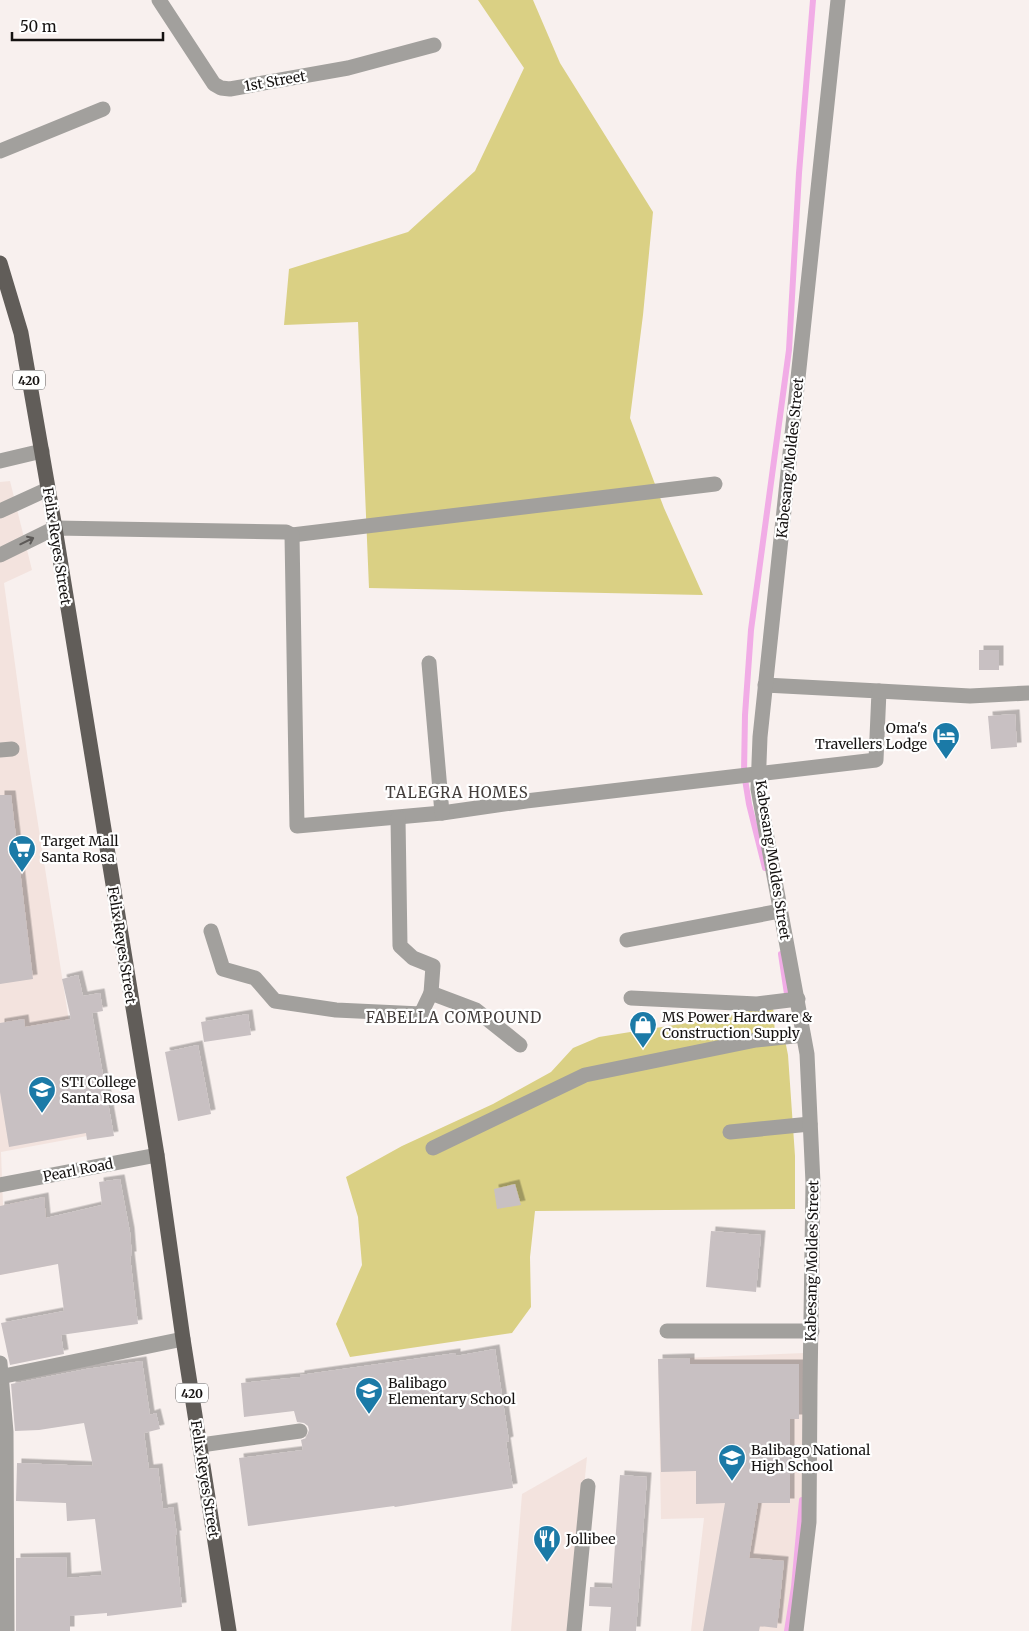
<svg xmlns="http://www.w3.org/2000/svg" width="1029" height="1631" font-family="Merriweather,serif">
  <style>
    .built { fill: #f3e3de }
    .green { fill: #dad084 }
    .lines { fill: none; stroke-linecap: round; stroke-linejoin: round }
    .stream { stroke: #f1ace6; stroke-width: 6 }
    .building { fill: #c8c0c2; filter: url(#shadow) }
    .minor { stroke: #a2a09d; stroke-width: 15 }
    .major { stroke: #615d59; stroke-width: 15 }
    .oneway { stroke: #5c5957 }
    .labels { text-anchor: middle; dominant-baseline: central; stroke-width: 4.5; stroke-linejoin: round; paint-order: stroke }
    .shield { fill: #fff; stroke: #5b5958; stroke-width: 1 }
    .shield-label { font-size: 12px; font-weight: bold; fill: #151211 }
    .street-label { font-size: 14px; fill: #151211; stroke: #fff }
    .poi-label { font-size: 14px; fill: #151211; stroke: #fff; text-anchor: start }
    .neighbourhood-label { font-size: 15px; letter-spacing: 1px; fill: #443e3c; stroke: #fff }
  </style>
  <defs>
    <filter id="shadow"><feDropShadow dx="4.5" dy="-4.5" stdDeviation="0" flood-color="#0004"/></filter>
  </defs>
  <rect width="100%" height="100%" fill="#f8f0ee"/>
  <!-- built -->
  <g class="built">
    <path d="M10,481L32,570L4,583L28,760L87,1136L1,1152L3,1205L44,1197L53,1265L0,1275V482Z"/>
    <path d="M804,1353L803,1493L794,1587L787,1631H691L704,1518L661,1519L658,1359Z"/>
    <path d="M587,1457L570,1631H511L522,1494Z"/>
  </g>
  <!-- green -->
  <g class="green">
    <path d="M478,0H533L560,63L653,212L643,315L630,418L664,508L703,595L369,588L358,322L284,325L289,269L408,232L475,171L524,68Z"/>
    <path d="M773,1006L775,1033L785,1040L788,1055L795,1156V1209L535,1211L530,1257L531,1307L512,1333L350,1357L336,1324L362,1265L358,1217L346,1177L402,1146L493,1104L551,1072L573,1048L599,1037L712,1019Z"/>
  </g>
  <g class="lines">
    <!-- stream -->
    <g class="stream">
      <path d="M765,868L749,804L744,773L745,715L751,630L789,350L799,173L813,0"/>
      <path d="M781,954L787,994"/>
      <path d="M787,1631L794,1587L802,1500"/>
    </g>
  </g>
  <!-- building -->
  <g class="building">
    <rect x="979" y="650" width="20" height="20"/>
    <path d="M1015,714L1017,747L991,749L988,716Z"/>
    <path d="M0,795H11L33,979L0,984Z"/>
    <path d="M78,975L83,996L100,993L103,1011L92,1013L114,1136L87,1140L86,1133L9,1147L0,1092V1023L24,1019L25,1027L71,1019L62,979Z"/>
    <path d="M248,1014L251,1035L204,1042L201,1022Z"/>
    <path d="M198,1045L211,1114L178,1121L165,1052Z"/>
    <path d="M120,1179L130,1232L132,1256H130L138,1324L61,1335L64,1354L10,1365L1,1323L64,1311L58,1264L0,1275V1206L44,1197L46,1218L102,1205L99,1182Z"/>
    <path d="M515,1184L521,1205L497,1209L494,1189Z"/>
    <path d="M711,1231L761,1235L756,1292L706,1287Z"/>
    <path d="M495,1349L509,1441L506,1442L513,1488L395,1507L394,1506L248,1526L239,1458L303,1450L301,1440L306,1438L309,1430L308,1426L304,1423L297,1422L294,1411L244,1417L241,1383L300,1377V1375L456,1353V1356Z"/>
    <path d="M690,1358V1364H799V1419H790V1503H758L749,1558L784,1561L777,1628L760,1626L759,1631H703L725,1503L696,1504V1471L661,1472L658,1359Z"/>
    <path d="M142,1361L150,1415L156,1413L160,1429L144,1433L149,1469L158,1468L163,1509L173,1507L177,1535H175L182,1607L107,1616V1613L70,1616V1631H16V1558L66,1557L67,1578L102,1575L95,1519L67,1521L66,1503L16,1501L17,1463L93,1466L84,1423L39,1430L15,1431L11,1384L86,1369Z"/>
    <path d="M620,1475L647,1477L636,1631H609L611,1607L589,1606L590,1587L612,1588Z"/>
  </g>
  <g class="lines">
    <!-- minor -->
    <g class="minor">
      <path d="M159,0L214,84L221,88L230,89L348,68L434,45"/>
      <path d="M0,151L103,109"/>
      <path d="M0,461L42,451"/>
      <path d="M0,511L48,489"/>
      <path d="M292,535L715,484"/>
      <path d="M0,555L55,528L286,532L292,535L297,826L442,813L526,801L876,760L879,691L765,685"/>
      <path d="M429,663L442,813"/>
      <path d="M879,691L970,696L1028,693"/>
      <path d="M0,750L12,749"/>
      <path d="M398,818L400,946L413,958L433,966L431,993L476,1010L520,1045"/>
      <path d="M211,931L223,969L255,978L275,1001L336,1010L421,1014L431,993"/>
      <path d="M627,940L780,911"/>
      <path d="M631,998L757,1004L798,999"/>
      <path d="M730,1132L810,1124"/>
      <path d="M433,1148L585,1075L756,1040L803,1035"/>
      <path d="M0,1185L157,1155"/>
      <path d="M667,1331H812"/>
      <path d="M0,1363L6,1432L7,1631"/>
      <path d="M0,1377L183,1339"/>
      <path d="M201,1445L300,1431"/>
      <path d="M574,1631L588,1486"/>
      <path d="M796,1631L809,1522L810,1386L813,1183L807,1054L758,789L760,737L838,0"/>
    </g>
    <!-- major -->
    <path class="major" d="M0,263L21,333L55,528L157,1155L183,1339L229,1631"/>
  </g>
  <!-- one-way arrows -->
  <defs><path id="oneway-shaft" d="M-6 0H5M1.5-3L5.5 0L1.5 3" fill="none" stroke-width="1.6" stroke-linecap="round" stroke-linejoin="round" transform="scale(1.25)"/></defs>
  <use class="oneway" href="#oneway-shaft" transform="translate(27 541) rotate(-26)"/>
  <!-- icons -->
  <defs>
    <symbol id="hotel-pin" viewBox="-11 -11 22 30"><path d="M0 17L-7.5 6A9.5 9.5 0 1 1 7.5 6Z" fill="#1b7aa7" stroke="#fff"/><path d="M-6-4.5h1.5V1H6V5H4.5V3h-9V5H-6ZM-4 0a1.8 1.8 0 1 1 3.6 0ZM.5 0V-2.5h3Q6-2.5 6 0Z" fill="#fff"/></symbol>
    <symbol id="supermarket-pin" viewBox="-11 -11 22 30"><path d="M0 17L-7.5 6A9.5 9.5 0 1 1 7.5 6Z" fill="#1b7aa7" stroke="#fff"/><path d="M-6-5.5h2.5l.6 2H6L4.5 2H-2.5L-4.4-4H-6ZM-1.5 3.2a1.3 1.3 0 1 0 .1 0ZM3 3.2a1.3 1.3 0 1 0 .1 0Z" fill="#fff"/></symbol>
    <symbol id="shop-pin" viewBox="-11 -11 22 30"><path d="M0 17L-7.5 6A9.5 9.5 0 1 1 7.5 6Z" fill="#1b7aa7" stroke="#fff"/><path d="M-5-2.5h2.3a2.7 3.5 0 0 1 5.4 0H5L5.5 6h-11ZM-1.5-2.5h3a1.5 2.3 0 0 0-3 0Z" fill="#fff"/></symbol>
    <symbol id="university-pin" viewBox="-11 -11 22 30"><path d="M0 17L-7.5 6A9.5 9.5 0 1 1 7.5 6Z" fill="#1b7aa7" stroke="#fff"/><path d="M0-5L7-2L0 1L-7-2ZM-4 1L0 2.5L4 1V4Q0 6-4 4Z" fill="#fff"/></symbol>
    <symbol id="school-pin" viewBox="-11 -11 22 30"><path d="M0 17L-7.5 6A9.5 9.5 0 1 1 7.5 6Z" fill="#1b7aa7" stroke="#fff"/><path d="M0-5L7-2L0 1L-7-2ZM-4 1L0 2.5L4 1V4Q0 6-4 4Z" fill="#fff"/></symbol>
    <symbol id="restaurant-pin" viewBox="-11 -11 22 30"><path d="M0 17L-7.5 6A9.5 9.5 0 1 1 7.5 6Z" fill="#1b7aa7" stroke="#fff"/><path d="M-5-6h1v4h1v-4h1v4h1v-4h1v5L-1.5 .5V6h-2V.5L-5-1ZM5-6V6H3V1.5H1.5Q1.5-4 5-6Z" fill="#fff"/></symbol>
  </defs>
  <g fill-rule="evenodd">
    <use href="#hotel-pin" x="930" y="720" width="32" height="43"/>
    <use href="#supermarket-pin" x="6" y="833" width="32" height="43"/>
    <use href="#shop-pin" x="627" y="1009" width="32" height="43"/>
    <use href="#university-pin" x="26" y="1074" width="32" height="43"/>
    <use href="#school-pin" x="353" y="1375" width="32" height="43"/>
    <use href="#school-pin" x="716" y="1442" width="32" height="43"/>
    <use href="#restaurant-pin" x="531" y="1523" width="32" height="43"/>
  </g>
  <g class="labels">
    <!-- shield labels -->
    <g class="shield">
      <rect x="13" y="370.5" width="32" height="19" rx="4"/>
      <rect x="176" y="1383.5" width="32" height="19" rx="4"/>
    </g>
    <g class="shield-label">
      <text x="29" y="380">420</text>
      <text x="192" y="1393">420</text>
    </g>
    <!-- street labels -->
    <g class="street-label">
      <text transform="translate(275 81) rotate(-10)">1st Street</text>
      <text transform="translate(790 458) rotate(-84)">Kabesang Moldes Street</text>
      <text transform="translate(57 546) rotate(81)">Felix Reyes Street</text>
      <text transform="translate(773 860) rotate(81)">Kabesang Moldes Street</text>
      <text transform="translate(122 945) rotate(81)">Felix Reyes Street</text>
      <text transform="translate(78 1170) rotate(-11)">Pearl Road</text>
      <text transform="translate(812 1261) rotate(-89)">Kabesang Moldes Street</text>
      <text transform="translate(205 1479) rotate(81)">Felix Reyes Street</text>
    </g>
    <!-- poi labels -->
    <g class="poi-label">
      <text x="927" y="728" text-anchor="end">Oma's<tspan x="927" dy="16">Travellers Lodge</tspan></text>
      <text x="41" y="841">Target Mall<tspan x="41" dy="16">Santa Rosa</tspan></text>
      <text x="662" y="1017">MS Power Hardware &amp;<tspan x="662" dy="16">Construction Supply</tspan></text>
      <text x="61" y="1082">STI College<tspan x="61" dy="16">Santa Rosa</tspan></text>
      <text x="388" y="1383">Balibago<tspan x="388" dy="16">Elementary School</tspan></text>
      <text x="751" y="1450">Balibago National<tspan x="751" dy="16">High School</tspan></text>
      <text x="566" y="1539">Jollibee</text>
    </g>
    <!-- neighbourhood labels -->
    <g class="neighbourhood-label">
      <text x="457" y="792">TALEGRA HOMES</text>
      <text x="454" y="1017">FABELLA COMPOUND</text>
    </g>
  </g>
  <!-- scale -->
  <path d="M12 32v8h151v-8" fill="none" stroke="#151211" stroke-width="2.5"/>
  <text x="20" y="32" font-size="15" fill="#151211" stroke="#ffffff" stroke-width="4" paint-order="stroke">50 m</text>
</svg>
